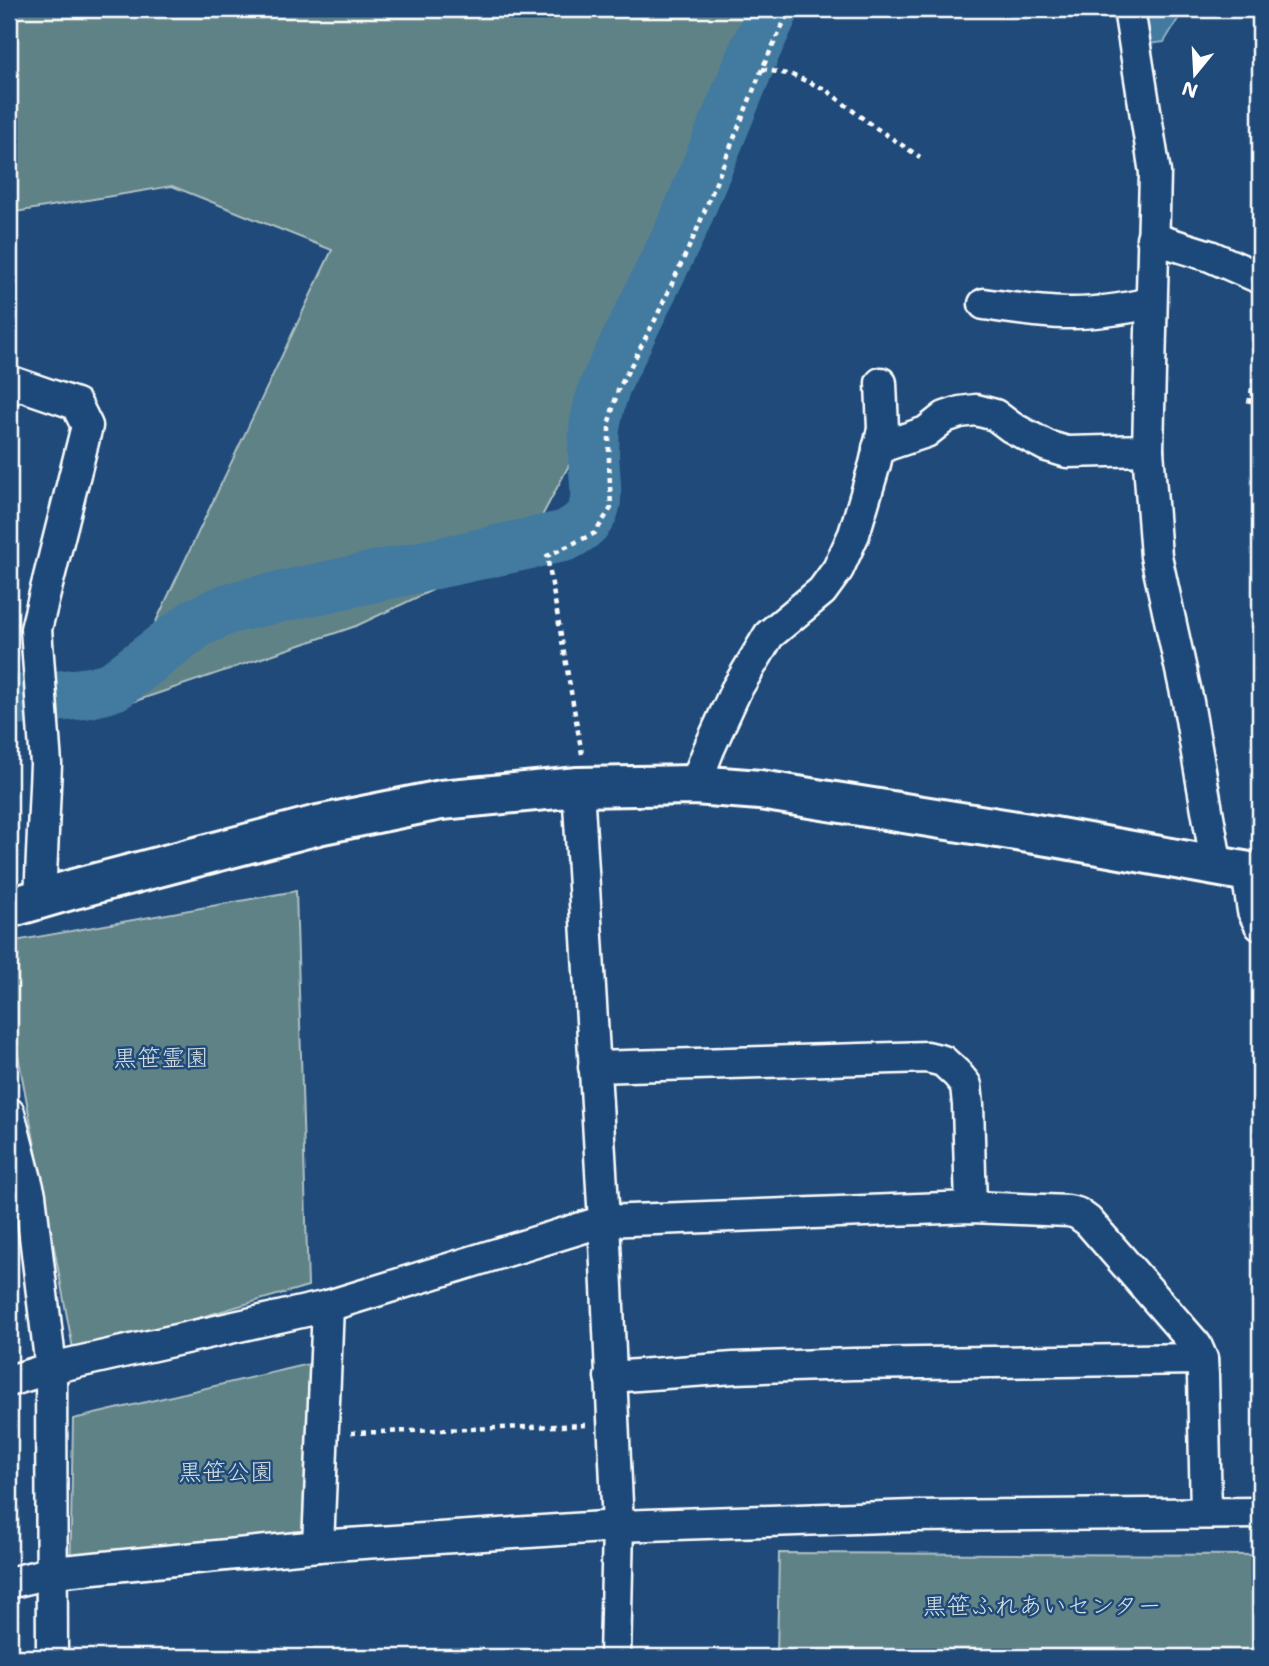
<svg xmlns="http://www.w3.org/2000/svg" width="1269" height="1666" font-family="'Shantell Sans','Klee One',sans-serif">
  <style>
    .green { fill: #5e8287; stroke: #aec0c3; stroke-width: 2 }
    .water { fill: #437aa0; stroke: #8eafc6; stroke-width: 2 }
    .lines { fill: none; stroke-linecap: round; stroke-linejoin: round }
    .river { stroke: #437aa0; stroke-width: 51 }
    .minor-casing { stroke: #fff; stroke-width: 35 }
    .tertiary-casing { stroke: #fff; stroke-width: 44 }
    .path { stroke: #fff; stroke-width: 4.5; stroke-dasharray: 5 5; stroke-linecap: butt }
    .minor { stroke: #1f4a7a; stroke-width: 30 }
    .tertiary { stroke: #1f4a7a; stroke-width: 38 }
    .labels { text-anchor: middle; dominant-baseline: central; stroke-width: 5; stroke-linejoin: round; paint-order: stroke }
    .park-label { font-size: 24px; fill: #d7e0e1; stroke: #1f4a7a }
  </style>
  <rect width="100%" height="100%" fill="#1f4a7a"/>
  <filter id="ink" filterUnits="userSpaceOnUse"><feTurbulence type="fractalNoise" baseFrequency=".0143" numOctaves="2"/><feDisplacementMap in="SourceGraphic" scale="14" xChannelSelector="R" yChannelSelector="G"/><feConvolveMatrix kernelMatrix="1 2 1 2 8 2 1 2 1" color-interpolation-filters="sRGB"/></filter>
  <g filter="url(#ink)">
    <!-- green -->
    <g class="green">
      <path d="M9,9H767L688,216L617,375L526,546L356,626L115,708L332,250L172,186L9,213Z"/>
      <path d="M296,891L308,1286L74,1354L9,1007V942Z"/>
      <path d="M309,1364L318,1546L70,1582L73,1419Z"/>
      <path d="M779,1553L1260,1555V1657H777Z"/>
    </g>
    <!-- water -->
    <path class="water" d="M1144,9H1184L1164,42L1148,44Z"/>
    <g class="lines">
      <!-- river -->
      <path class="river" d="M9,702C44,694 81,699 115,685L198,622L227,609L251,603L565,536C603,517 596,499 594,463C593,454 594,445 594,436C595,417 600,401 606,383L684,223L755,50L774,9"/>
      <defs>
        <g id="minor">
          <path d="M1129,9L1155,173L1148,450L1156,556L1188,702L1217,867"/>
          <path d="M1152,238L1210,256L1260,278"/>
          <path d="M984,304C1012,308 1040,313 1067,313C1095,314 1123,309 1151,303"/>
          <path d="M9,390L12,382L76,404L87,426L36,629L46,764L40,899"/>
          <path d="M878,448L926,432L945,417L960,412L976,410L995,415L1011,427L1047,446L1067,452L1148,450"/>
          <path d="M695,785L709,749L736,690L769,635L822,591L838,569L854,534L875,464L883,429L881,383"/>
          <path d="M578,787L604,1221L618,1526L615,1657"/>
          <path d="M1247,872L1253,911L1260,925"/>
          <path d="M594,1067L927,1057L943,1061L957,1074L966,1085L968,1105L971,1207"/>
          <path d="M9,1113L30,1195L51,1368L52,1657"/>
          <path d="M610,1377L734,1368L854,1364L1202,1359"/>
          <path d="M9,1381L51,1368L328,1306L604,1221L971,1207L1068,1211L1077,1213L1088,1221L1196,1345L1202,1359L1203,1375L1206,1512"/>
          <path d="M318,1546L328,1306"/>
          <path d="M9,1583L53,1572L318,1546L618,1526L913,1516L1260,1513"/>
        </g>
        <path id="tertiary" d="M9,908L74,889L318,825L441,800L578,787L695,785L760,790L1054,837L1260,874"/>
      </defs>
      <!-- minor casing -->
      <use href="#minor" class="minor-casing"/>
      <!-- tertiary casing -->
      <use href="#tertiary" class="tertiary-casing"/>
      <!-- path -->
      <g class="path">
        <path d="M762,69L792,75L825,89L870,124L920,157"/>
        <path d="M1249,403L1260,350"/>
        <path d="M582,754L547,556L595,533L611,508L609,462V422L618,390L655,320L696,232L762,69L790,9"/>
        <path d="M351,1433L587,1425"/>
      </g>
      <!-- minor -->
      <use href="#minor" class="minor"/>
      <!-- tertiary -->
      <use href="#tertiary" class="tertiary"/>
    </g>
  </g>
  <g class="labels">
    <!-- park labels -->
    <g class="park-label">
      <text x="161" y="1058">黒笹霊園</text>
      <text x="226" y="1472">黒笹公園</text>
      <text x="1042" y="1606">黒笹ふれあいセンター</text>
    </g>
  </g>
  <!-- margin -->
  <rect width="1269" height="1666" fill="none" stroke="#1f4a7a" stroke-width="35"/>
  <rect x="18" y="18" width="1234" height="1631" fill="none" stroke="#fff" stroke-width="2.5" filter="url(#ink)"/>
  <!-- north arrow -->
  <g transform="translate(1195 74) rotate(198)" stroke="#1f4a7a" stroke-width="5" paint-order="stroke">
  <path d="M0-5L12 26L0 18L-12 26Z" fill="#ffffff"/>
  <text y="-10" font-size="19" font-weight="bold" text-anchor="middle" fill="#ffffff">N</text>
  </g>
</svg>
